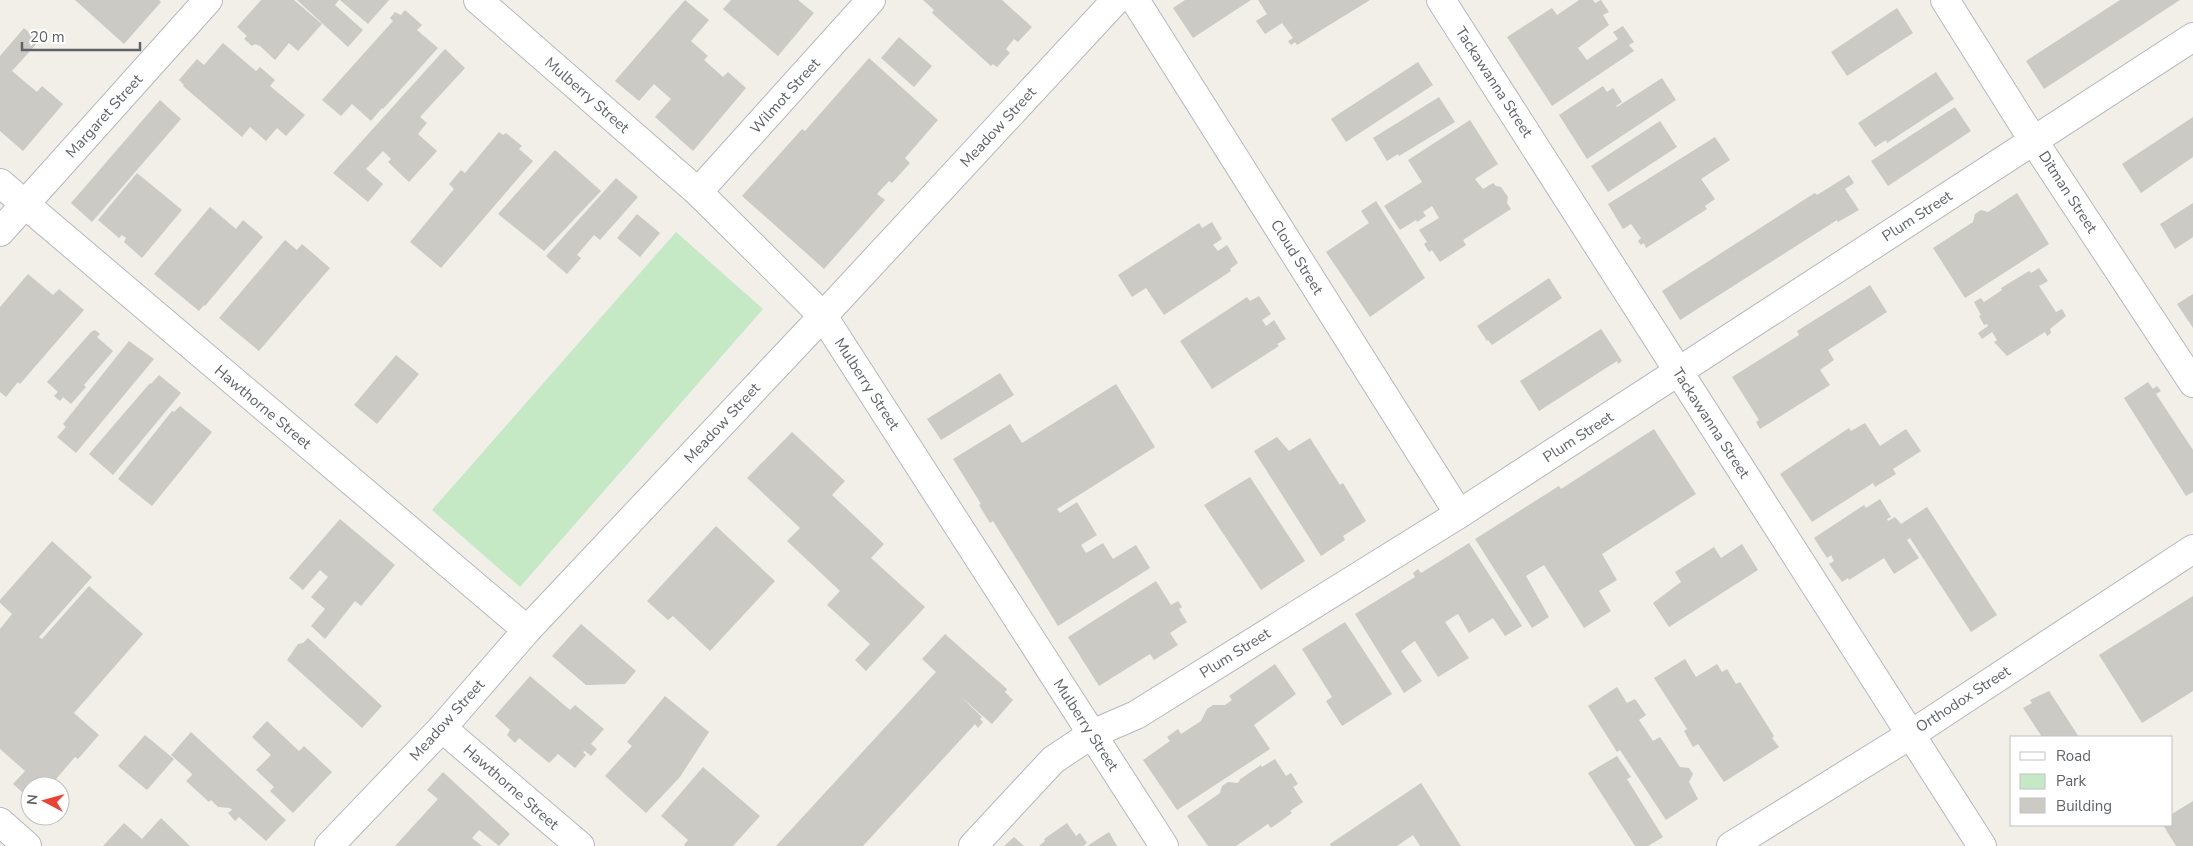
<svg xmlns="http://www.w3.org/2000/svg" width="2193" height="846" font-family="'Nunito Sans',sans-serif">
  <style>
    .green { fill: #c5e8c5 }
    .building { fill: #cccac5 }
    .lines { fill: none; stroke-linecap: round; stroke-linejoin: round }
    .minor-casing { stroke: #b5b8bc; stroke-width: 30 }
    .minor { stroke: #fff; stroke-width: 28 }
    .labels { text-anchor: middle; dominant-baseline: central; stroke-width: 4; stroke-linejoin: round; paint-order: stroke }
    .street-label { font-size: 15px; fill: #5f6368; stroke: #fff }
  </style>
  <rect width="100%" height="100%" fill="#f1efe8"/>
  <!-- green -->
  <path class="green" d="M676,232L763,309L520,587L432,510Z"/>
  <!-- building -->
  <g class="building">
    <path d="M75,0H159L161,2L124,44Z"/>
    <path d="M261,0H294L322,24L298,51L289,43L275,60L260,46L255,44L252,46L244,39L247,36L237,27Z"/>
    <path d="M297,0H339L335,5L363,30L348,47Z"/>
    <path d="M340,0H389L368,24Z"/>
    <path d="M685,0L709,20L691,41L708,56L704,60L723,77L728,72L746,88L693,151L655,117L671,99L654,84L639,101L615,81Z"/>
    <path d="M731,0H798L814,13L778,56L723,9Z"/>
    <path d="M923,0H1002L1032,27L1018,42L1014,39L1006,49L1010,53L997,67L993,64L991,66L932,13L934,10Z"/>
    <path d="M1185,0H1251L1193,38L1173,8Z"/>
    <path d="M1258,0H1370L1297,45L1295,42L1291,45L1288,41L1293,38L1282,23L1265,34L1256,21L1267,14Z"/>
    <path d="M1579,0H1593L1595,3L1601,0L1609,12L1603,15L1609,25L1578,48L1587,60L1618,39L1613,32L1623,26L1634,42L1629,45L1634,51L1552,106L1507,37L1552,8L1557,15Z"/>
    <path d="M2120,0H2180L2044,89L2026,61Z"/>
    <path d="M1897,8L1913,33L1847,76L1831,52Z"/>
    <path d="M405,10L422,25L417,30L438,48L383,109L382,108L371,121L352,104L341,116L322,100L393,21L390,18L395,12L401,15Z"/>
    <path d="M24,28L39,41L12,71L37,92L42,86L63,104L23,151L0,131V56Z"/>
    <path d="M899,37L932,66L914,87L881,58Z"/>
    <path d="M223,43L256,71L260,67L275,80L270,86L305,115L286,136L277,128L266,141L250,127L242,137L183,86L184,85L179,80L197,59L204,65Z"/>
    <path d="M445,49L465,68L420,117L427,123L418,134L437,151L409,182L388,162L391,159L383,151L366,169L383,184L368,202L333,173Z"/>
    <path d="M869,58L938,120L905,158L910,163L892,183L889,181L877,194L885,200L824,269L742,196L802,129L805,131Z"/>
    <path d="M1418,62L1433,85L1346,142L1331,119Z"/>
    <path d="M1936,72L1954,99L1887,143L1886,140L1875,147L1858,123Z"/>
    <path d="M1662,78L1676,100L1587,159L1559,115L1603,86L1607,92L1613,88L1622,102L1616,106L1617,107Z"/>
    <path d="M1439,97L1455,122L1399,156L1398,154L1387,161L1373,138Z"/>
    <path d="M160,100L181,119L92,222L71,203Z"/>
    <path d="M1955,107L1971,131L1888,186L1871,161Z"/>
    <path d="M2193,117V157L2141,193L2122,164Z"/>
    <path d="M1470,120L1498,164L1475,179L1483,189L1493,183L1496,186L1501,187L1508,197L1507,203L1511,209L1463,240L1466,245L1440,262L1432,250L1429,252L1424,244L1427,242L1419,230L1439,218L1432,206L1423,212L1426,216L1417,222L1416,220L1400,230L1384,206L1422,182L1408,160Z"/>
    <path d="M1660,121L1677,147L1608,192L1591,166Z"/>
    <path d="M499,132L503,135L506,133L522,146L519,149L533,161L441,268L410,242L454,189L449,184L461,170L465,173Z"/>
    <path d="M1715,137L1730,160L1701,179L1715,199L1705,206L1707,209L1646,248L1644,243L1641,245L1638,241L1641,238L1631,224L1623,229L1608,204Z"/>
    <path d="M555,150L601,191L544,251L498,214Z"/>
    <path d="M137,173L182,210L142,258L124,242L126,238L122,235L119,238L98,220Z"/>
    <path d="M1849,175L1854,183L1845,189L1859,210L1838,222L1837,220L1680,320L1662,291L1810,196L1815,193L1817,195Z"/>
    <path d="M616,178L638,197L600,240L594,235L577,255L581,258L567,274L546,256Z"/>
    <path d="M2017,193L2049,244L1965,298L1933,248L1973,222L1975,214L1981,210L1988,212Z"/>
    <path d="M1376,201L1425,278L1370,317L1326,252L1369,223L1361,211Z"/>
    <path d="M2193,203V237L2175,249L2160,224Z"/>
    <path d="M210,207L236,229L243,220L263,237L205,306L204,305L199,311L154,274Z"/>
    <path d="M637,214L660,233L640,257L617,238Z"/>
    <path d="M1212,222L1222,239L1213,245L1218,251L1227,245L1238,263L1230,269L1231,271L1164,315L1146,288L1132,297L1118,275L1199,223L1202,228Z"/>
    <path d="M285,240L297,250L302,244L330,268L259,351L219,318Z"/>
    <path d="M2039,268L2048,281L2039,286L2056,312L2062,309L2066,316L2050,329L2051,333L2047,336L2045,332L2007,356L1994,342L1997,340L1992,332L1982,339L1978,333L1988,326L1987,324L1984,325L1979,316L1981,315L1974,302L1981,298L1984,302L2002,290L2001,288L2029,271L2031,273Z"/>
    <path d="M28,274L53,295L59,289L84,310L20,384L18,382L6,397L0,392V307Z"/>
    <path d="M1549,278L1562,298L1492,345L1488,340L1487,341L1477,326Z"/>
    <path d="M1870,285L1887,312L1828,350L1834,360L1820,370L1830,385L1760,429L1756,422L1759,420L1732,377L1799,335L1797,331Z"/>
    <path d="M2193,294V328L2177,304Z"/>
    <path d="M1259,296L1271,314L1262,320L1266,326L1274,320L1286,339L1277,344L1279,346L1212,389L1180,341L1247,297L1250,301Z"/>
    <path d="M1601,329L1622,361L1618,364L1617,361L1539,411L1520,381Z"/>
    <path d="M95,330L100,334L97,337L113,351L84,385L86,387L71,404L63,397L60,401L54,396L58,392L47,382L91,332Z"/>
    <path d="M129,341L154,359L76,453L57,437L66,427L63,424Z"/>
    <path d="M396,355L419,374L377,424L354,405Z"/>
    <path d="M1000,373L1014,395L941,440L927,419Z"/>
    <path d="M159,375L181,393L113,475L89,454L150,383L151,384Z"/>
    <path d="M2148,382L2153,389L2157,386L2161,391L2156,394L2193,450V492L2186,496L2124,398Z"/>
    <path d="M1116,384L1155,447L1057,509L1060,513L1077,502L1097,535L1081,545L1086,553L1103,543L1113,559L1136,545L1150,568L1058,626L993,521L990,523L979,505L981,504L953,459L1010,424L1022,443Z"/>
    <path d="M180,406L212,432L152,506L118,479L172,411L174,412Z"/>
    <path d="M1865,423L1880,446L1906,429L1921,451L1893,469L1896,474L1875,487L1873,483L1812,522L1780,474L1849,428L1851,431Z"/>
    <path d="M1654,429L1696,494L1602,554L1617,580L1599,591L1611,611L1584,628L1544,565L1526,576L1549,617L1532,628L1475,539L1559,486L1561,489Z"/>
    <path d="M792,432L845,481L832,495L884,544L871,558L925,607L866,671L855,660L870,644L827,605L840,591L787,541L800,528L747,478Z"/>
    <path d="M1277,437L1289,451L1310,438L1340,485L1343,483L1366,521L1343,536L1345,540L1321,556L1254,451Z"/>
    <path d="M1250,477L1305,561L1261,590L1204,505Z"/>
    <path d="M1880,499L1891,517L1887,519L1888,521L1895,517L1901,524L1927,507L1997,615L1971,632L1910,538L1907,540L1919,558L1894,574L1884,558L1849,580L1848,578L1842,582L1829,564L1834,561L1831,555L1827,558L1814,538L1864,505L1866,508Z"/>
    <path d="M340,519L395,565L361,606L355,601L325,639L311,626L325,609L311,597L328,577L320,570L303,590L289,578Z"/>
    <path d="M716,526L775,581L710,651L673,616L668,620L647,601Z"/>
    <path d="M52,541L92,577L39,637L42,639L89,586L143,634L74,713L99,735L78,759L75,757L50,786H30V799L13,784L25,771L0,749V629L12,614L0,603V600Z"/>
    <path d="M1469,543L1522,626L1505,636L1493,618L1469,633L1458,614L1445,622L1469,658L1438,677L1415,641L1401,651L1422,681L1404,693L1355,614L1415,577L1413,573L1418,569L1421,573Z"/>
    <path d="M1742,544L1758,570L1669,627L1653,603L1681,582L1675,572L1714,547L1721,558Z"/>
    <path d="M1156,581L1171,605L1178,601L1182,607L1179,609L1187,622L1170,633L1178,645L1154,660L1150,654L1099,686L1068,637Z"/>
    <path d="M2193,596V691L2142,723L2099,655Z"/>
    <path d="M1345,622L1392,694L1342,726L1326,701L1332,697L1302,649Z"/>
    <path d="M581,624L636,671L625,684L586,685L552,656Z"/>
    <path d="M945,634L1007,689L1005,692L1013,700L992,724L960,696L982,717L980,719L983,722L978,728L975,724L863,846H776L936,672L922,659Z"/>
    <path d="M308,638L382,706L362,728L287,660L298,644L303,643Z"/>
    <path d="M1685,659L1696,677L1717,664L1722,672L1727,669L1736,684L1740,682L1774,736L1772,738L1779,747L1724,782L1698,744L1693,747L1684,731L1687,729L1654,678Z"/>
    <path d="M1275,664L1296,694L1254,725L1270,749L1177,810L1143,760L1170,741L1167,737L1178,729L1181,734L1201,721L1207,709L1213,705H1225L1232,700L1229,696Z"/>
    <path d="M530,676L570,710L575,705L604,729L591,744L597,749L591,756L585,751L583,752L586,755L575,768L558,754L549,763L519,738L515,743L507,735L510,730L495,716Z"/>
    <path d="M1617,687L1627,703L1635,699L1646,715L1639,720L1653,741L1660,737L1680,767L1689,768L1693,774L1689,782L1698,799L1666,820L1620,750L1617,752L1588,706Z"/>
    <path d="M2049,691L2079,737H2042L2023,708L2032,703L2030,700Z"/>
    <path d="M665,696L709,732L680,777L646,813L605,776L632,746L627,742Z"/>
    <path d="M267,721L299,751L304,746L332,772L293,813L270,791L274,787L256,770L271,755L252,737Z"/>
    <path d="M191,732L286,820L266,841L239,817L235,821L228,813L232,810L230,808L218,807L211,800L209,802L186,781L192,775L191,773L171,755Z"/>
    <path d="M145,735L174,759L147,790L118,766Z"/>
    <path d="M1617,756L1631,777L1627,779L1663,837L1648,846H1635L1588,773Z"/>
    <path d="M1275,759L1286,776L1291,773L1298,784L1293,787L1303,802L1290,811L1292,813L1271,828L1268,824L1236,846H1208L1187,816L1220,793L1222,786L1228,782L1237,783L1240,781L1239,780L1261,765L1262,767Z"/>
    <path d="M703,767L760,816L733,846H685L684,845L688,840L661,816Z"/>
    <path d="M443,772L510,834L499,846L479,830L472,838L482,846H395L438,799L427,790Z"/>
    <path d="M1421,783L1461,846H1420L1413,835L1397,846H1331L1330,844Z"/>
    <path d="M2193,801V846H2176L2163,825H2172V814Z"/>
    <path d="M161,818L190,846H103L124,823L142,839Z"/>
    <path d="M1067,823L1076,836L1080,833L1087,843L1083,846H1039L1045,841L1044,839Z"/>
    <path d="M1109,832L1117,846H1087Z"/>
    <path d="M1014,837L1024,846H1004Z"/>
  </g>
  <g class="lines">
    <defs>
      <g id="minor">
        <path d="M478,0L698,192L823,316L1164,846"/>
        <path d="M1135,0L1459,514"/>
        <path d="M1441,0L1982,846"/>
        <path d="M1945,0L2033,140L2193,383"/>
        <path d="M0,183L527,630"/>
        <path d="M698,192L871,0"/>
        <path d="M0,232L208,0"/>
        <path d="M442,728L580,846"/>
        <path d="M0,822L27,846"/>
        <path d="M329,846L442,728L527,630L823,316L1116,0"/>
        <path d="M973,846L1053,760L1092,734L1136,715L1459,514L2193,37"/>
        <path d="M1731,846L1910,735L2193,549"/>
      </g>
    </defs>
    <!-- minor casing -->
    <use href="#minor" class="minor-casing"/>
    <!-- minor -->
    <use href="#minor" class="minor"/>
  </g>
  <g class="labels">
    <!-- street labels -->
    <g class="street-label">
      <text transform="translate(1494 82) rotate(57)">Tackawanna Street</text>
      <text transform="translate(587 95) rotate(41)">Mulberry Street</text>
      <text transform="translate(785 96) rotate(-48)">Wilmot Street</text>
      <text transform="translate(104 116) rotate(-48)">Margaret Street</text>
      <text transform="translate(998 127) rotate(-47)">Meadow Street</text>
      <text transform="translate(2068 192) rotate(57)">Ditman Street</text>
      <text transform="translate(1917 216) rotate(-33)">Plum Street</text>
      <text transform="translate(1297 257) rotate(58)">Cloud Street</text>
      <text transform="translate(867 384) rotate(57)">Mulberry Street</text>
      <text transform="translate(263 407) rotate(40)">Hawthorne Street</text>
      <text transform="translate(722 423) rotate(-47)">Meadow Street</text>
      <text transform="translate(1711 423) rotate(57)">Tackawanna Street</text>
      <text transform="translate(1578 437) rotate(-33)">Plum Street</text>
      <text transform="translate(1235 653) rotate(-32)">Plum Street</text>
      <text transform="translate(1963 699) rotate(-33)">Orthodox Street</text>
      <text transform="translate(447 720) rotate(-48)">Meadow Street</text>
      <text transform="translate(1086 725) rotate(57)">Mulberry Street</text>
      <text transform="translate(511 787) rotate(41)">Hawthorne Street</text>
    </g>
  </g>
  <!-- legend -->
  <rect x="2010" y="736" width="162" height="90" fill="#ffffff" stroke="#bfc1c3"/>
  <rect x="2020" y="752" width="25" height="8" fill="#ffffff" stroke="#bfc1c3"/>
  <text x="2056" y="761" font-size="15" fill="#5f6368">Road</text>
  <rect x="2020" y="774" width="25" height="15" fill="#c5e8c5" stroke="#bfc1c3"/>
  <text x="2056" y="786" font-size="15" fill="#5f6368">Park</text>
  <rect x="2020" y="798" width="25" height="15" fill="#cccac5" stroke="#bfc1c3"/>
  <text x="2056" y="811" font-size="15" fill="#5f6368">Building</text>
  <!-- north arrow -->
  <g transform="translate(45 801) rotate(276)"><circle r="24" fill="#ffffff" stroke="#bfc1c3"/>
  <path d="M0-4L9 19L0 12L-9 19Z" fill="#ea4335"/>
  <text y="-8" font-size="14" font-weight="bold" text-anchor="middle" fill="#5f6368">N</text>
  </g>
  <!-- scale -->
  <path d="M22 42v8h118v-8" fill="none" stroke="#5f6368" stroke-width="2.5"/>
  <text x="30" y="42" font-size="15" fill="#5f6368" stroke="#ffffff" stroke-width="4" paint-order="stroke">20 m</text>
</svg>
